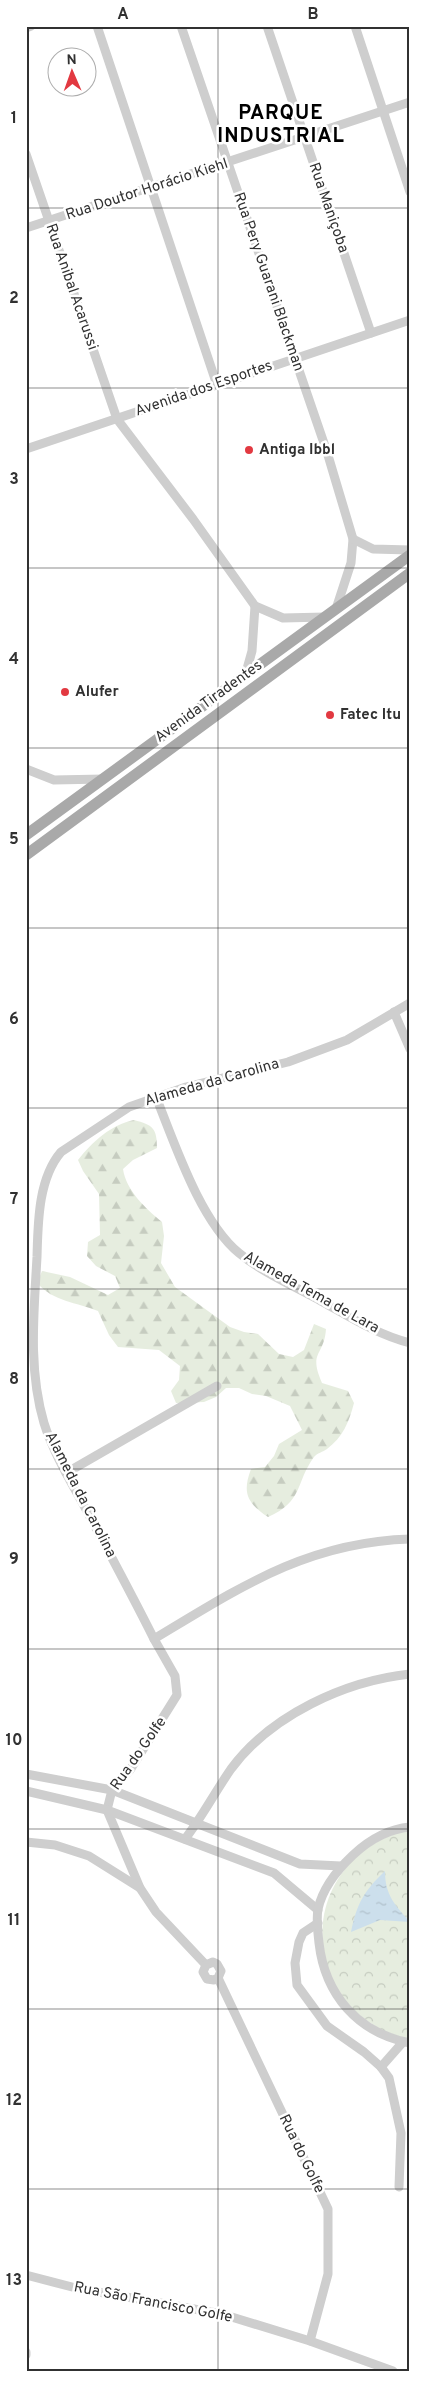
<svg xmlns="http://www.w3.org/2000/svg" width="436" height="2397" font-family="Overpass,sans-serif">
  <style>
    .forest { fill: url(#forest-firs) }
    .park { fill: url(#park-crowns) }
    .water { fill: url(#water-ripples) }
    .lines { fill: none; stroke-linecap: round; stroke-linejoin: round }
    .minor { stroke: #cecece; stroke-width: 9 }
    .major { stroke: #a9a9a9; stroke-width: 11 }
    .grid { fill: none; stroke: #313131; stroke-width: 1; stroke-opacity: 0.55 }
    .poi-dot { fill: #e23941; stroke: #fff; stroke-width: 2 }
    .labels { text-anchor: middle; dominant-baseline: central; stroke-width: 5; stroke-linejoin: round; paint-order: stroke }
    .street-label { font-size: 15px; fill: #313131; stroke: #fff }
    .poi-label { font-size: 15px; font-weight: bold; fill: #313131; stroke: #fff; text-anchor: start }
    .district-label { font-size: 20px; font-weight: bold; letter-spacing: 1px; fill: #000; stroke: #fff }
    .neatline { fill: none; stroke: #313131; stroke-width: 2 }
    .grid-label { font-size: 16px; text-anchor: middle; font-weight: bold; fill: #313131 }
  </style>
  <defs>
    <pattern id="forest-firs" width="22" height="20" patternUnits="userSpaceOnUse" patternTransform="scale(1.25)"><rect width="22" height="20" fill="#e6eddf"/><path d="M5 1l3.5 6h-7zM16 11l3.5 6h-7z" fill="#c6ccc0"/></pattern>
    <pattern id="park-crowns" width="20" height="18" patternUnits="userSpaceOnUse" patternTransform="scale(1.25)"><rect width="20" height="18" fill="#e6eddf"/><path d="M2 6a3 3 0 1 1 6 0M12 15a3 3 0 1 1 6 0" fill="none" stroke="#c6ccc0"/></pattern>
    <pattern id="water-ripples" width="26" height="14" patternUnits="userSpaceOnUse" patternTransform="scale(1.25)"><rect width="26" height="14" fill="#ccdfec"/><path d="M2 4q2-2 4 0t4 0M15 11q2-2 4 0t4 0" fill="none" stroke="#b0c0cb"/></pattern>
  </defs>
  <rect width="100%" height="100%" fill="#fff"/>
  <!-- forest -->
  <path class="forest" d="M134,1120C153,1125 157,1128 157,1148L133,1160L123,1169C126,1190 145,1208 162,1222L164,1236L161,1263L175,1287L230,1327L244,1332L258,1334L279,1354L293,1357L304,1350L314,1324L326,1329C324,1357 308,1351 322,1383L348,1391L354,1403C349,1422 343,1437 327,1449C323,1452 317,1453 314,1457C295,1483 304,1501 268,1517C247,1503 242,1493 251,1469L265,1467L274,1456L279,1444L302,1430L290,1406L266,1396L252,1394L239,1388H226L216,1397L204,1402L176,1403L171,1391L179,1380L180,1366L159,1350L118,1347L109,1335L98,1311C76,1302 54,1302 37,1283L42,1271L70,1277L108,1295L120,1288L115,1276L96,1266L87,1256L88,1242L100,1235L99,1194L83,1171L78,1160C92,1142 112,1124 134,1120Z"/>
  <!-- park -->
  <path class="park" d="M410,1830V2039C324,2022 292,1918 356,1857C371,1844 390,1833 410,1830Z"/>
  <!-- water -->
  <path class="water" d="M385,1871C385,1895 395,1905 410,1922L380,1920L351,1932C357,1903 364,1891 385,1871Z"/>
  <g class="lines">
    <!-- minor -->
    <g class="minor">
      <path d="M97,26L217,385"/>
      <path d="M181,26L327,452L353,539L351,563L336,609"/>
      <path d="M267,26L371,333"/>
      <path d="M355,26L410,192"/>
      <path d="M26,28L31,26"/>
      <path d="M26,154L117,419L193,519L255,606L283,618L325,617"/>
      <path d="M26,228L410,102"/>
      <path d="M26,449L410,320"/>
      <path d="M353,539L373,549L410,550"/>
      <path d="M245,676L252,651L255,606"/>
      <path d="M26,769L54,780L103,779"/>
      <path d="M410,1003L347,1040L288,1062L186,1087L129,1107L61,1152C38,1179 38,1223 37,1257C34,1312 28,1369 44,1423C54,1455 73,1485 89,1515C111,1556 133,1597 154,1639C239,1588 307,1542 410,1539"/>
      <path d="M394,1012L410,1049"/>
      <path d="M156,1097C175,1144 200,1221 239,1253C263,1273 294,1286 321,1301C350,1317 378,1335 410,1343"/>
      <path d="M66,1473L217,1386"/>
      <path d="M154,1639L175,1676L177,1695L130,1770L112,1790L107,1810L140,1888L156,1912L206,1965"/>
      <path d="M26,1774L112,1790L300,1864L341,1866"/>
      <path d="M26,1791L107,1810L274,1873L318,1910"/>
      <path d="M410,1827C388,1829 369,1840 353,1855C337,1870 323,1887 318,1909C316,1920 318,1933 319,1943C325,1995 358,2033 410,2043"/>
      <path d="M185,1839C202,1817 215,1792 231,1769C271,1715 345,1681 410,1674"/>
      <path d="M26,1842L55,1845L89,1856L140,1888"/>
      <path d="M318,1923L303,1933L299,1942L295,1963L297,1985L327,2026L364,2052L381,2067L389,2078L401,2133L399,2187"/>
      <path d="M218,1978L214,1980L207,1979L203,1972L206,1965L213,1962L217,1964L221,1971L218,1978L328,2209V2274L310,2341"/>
      <path d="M381,2067L403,2042"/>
      <path d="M26,2275L76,2288L222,2314L310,2341L393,2371"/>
      <path d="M26,2352V2355"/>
    </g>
    <!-- major -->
    <g class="major">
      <path d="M26,835L410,555"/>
      <path d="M26,855L410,573"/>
    </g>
  </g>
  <!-- grid -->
  <path class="grid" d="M218,26V2371M26,208H410M26,388H410M26,568H410M26,748H410M26,928H410M26,1108H410M26,1289H410M26,1469H410M26,1649H410M26,1829H410M26,2009H410M26,2189H410"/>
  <!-- markers -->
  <g class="poi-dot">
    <circle cx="249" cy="450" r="5"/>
    <circle cx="65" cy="692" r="5"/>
    <circle cx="330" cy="715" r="5"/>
  </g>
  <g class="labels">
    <!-- street labels -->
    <g class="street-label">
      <text transform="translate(147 190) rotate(-18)">Rua Doutor Horácio Kiehl</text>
      <text transform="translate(328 208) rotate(71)">Rua Maniçoba</text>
      <text transform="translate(268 282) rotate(71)">Rua Pery Guarani Blackman</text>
      <text transform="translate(71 287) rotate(71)">Rua Anibal Acarussi</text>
      <text transform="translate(204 389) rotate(-19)">Avenida dos Esportes</text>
      <text transform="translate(209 702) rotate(-36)">Avenida Tiradentes</text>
      <text transform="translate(212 1083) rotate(-16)">Alameda da Carolina</text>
      <text transform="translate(311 1293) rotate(29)">Alameda Tema de Lara</text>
      <text transform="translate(80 1495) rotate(63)">Alameda da Carolina</text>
      <text transform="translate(139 1754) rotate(-55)">Rua do Golfe</text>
      <text transform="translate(301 2154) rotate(64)">Rua do Golfe</text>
      <text transform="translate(153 2303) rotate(11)">Rua São Francisco Golfe</text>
    </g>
    <!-- poi labels -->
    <g class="poi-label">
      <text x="259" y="450">Antiga Ibbl</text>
      <text x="75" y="692">Alufer</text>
      <text x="340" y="715">Fatec Itu</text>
    </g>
    <!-- district labels -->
    <g class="district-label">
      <text x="281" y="114">PARQUE<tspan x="281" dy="23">INDUSTRIAL</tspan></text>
    </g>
  </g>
  <!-- border -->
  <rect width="436" height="2397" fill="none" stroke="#ffffff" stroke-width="55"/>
  <!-- north arrow -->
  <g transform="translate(72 72) rotate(358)"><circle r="24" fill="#ffffff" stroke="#adadad"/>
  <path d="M0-4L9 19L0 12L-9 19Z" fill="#e23941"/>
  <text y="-8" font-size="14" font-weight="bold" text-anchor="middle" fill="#313131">N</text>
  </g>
  <rect x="28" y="28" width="380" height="2342" class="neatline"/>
  <g class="grid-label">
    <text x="123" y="19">A</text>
    <text x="313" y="19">B</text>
    <text x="14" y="123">1</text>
    <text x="14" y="303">2</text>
    <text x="14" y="484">3</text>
    <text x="14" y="664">4</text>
    <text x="14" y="844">5</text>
    <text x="14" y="1024">6</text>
    <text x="14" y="1204">7</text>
    <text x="14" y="1384">8</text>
    <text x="14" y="1564">9</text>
    <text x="14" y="1745">10</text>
    <text x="14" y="1925">11</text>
    <text x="14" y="2105">12</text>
    <text x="14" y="2285">13</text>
  </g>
</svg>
